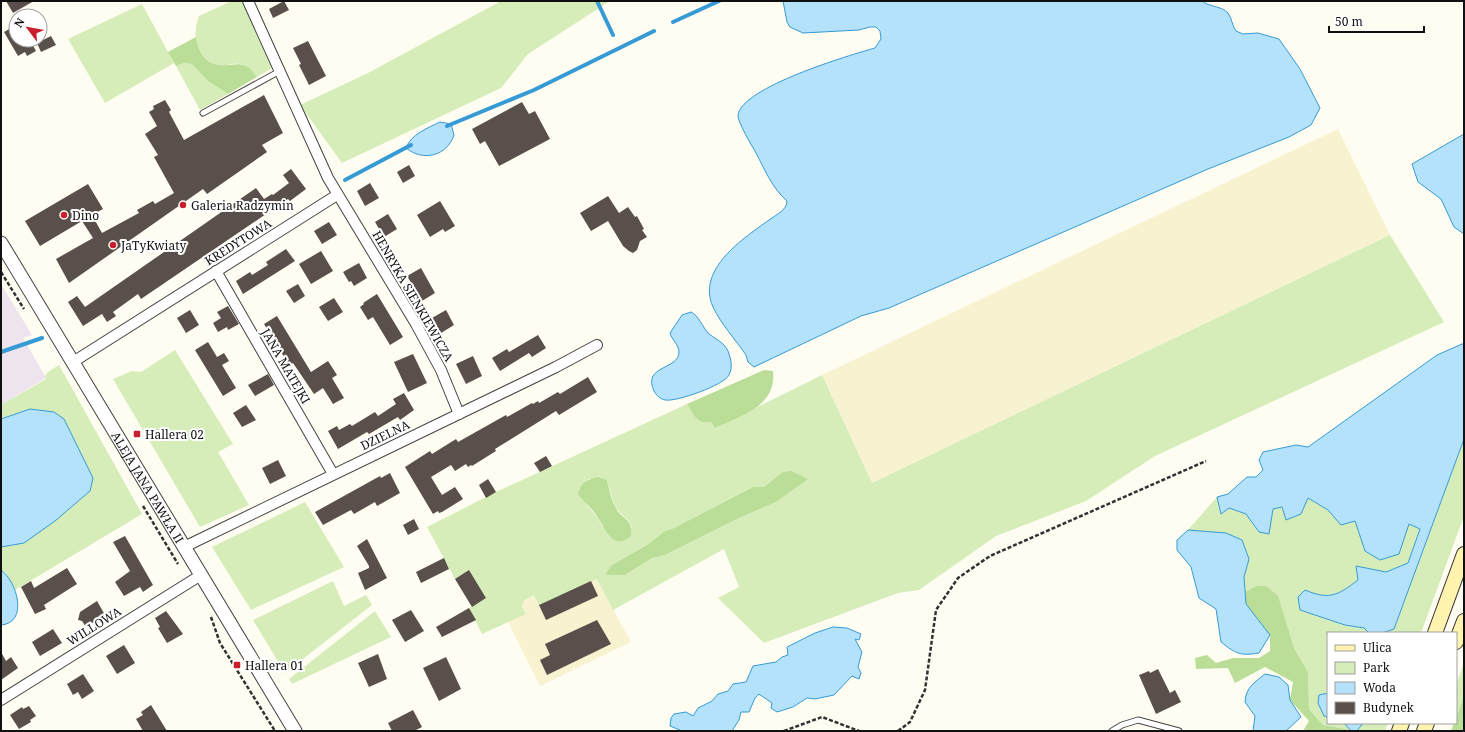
<svg xmlns="http://www.w3.org/2000/svg" width="1465" height="732" font-family="'Noto Serif',serif">
  <style>
    .industrial { fill: #ede4ee }
    .farmland { fill: #f7f2d0 }
    .green { fill: #d6edb9; fill-rule: evenodd }
    .forest { fill: #bade97 }
    .water { fill: #b4e2fa; stroke: #369bd5 }
    .lines { fill: none; stroke-linecap: round; stroke-linejoin: round }
    .stream { stroke: #369bd5; stroke-width: 4 }
    .building { fill: #59504b }
    .service-casing { stroke: #434343; stroke-width: 7 }
    .minor-casing { stroke: #434343; stroke-width: 12 }
    .tertiary-casing { stroke: #434343; stroke-width: 15 }
    .secondary-casing { stroke: #323232; stroke-width: 16 }
    .path { stroke: #323232; stroke-width: 2.5; stroke-dasharray: 4 2; stroke-linecap: butt }
    .service { stroke: #fff; stroke-width: 5 }
    .minor { stroke: #fff; stroke-width: 10 }
    .tertiary { stroke: #fff; stroke-width: 13 }
    .secondary { stroke: #fff3ad; stroke-width: 14 }
    .poi-dot { fill: #c91f2d; stroke: #fff; stroke-width: 1.5 }
    .labels { text-anchor: middle; dominant-baseline: central; stroke-width: 4; stroke-linejoin: round; paint-order: stroke }
    .poi-label { font-size: 12px; fill: #101010; stroke: #fff; text-anchor: start }
    .street-label { font-size: 12px; fill: #101010; stroke: #fff }
  </style>
  <rect width="100%" height="100%" fill="#fffcf2"/>
  <!-- industrial -->
  <path class="industrial" d="M1,284L32,335L23,338L46,378L1,405Z"/>
  <!-- farmland -->
  <g class="farmland">
    <path d="M1338,129L1390,235L872,483L822,375Z"/>
    <path d="M597,579L631,642L540,686L508,622L525,614L522,607L523,601L534,595L539,605Z"/>
  </g>
  <!-- green -->
  <g class="green">
    <path d="M232,1H243L274,67L257,77C252,72 247,66 240,64C234,62 227,66 221,65C196,63 191,35 199,16Z"/>
    <path d="M501,1H610L528,54L501,88L342,163L300,105L368,73Z"/>
    <path d="M142,4L174,63L105,103L68,39Z"/>
    <path d="M184,63L192,64L208,81L228,94L200,110L176,66Z"/>
    <path d="M1390,235L1444,322L1155,456L1086,501L996,536L919,590L898,593L764,643L718,598L739,587L724,549L613,610L597,579L539,605L534,595L523,601L522,607L526,614L482,634L469,608L486,598L469,570L455,579L427,527L496,492L687,404C693,414 698,424 711,422L715,428L822,375L872,483ZM589,479L607,480L615,508L629,521L632,528L603,527L597,517L587,505L579,489ZM767,485L785,495L776,502L739,518L665,555L652,558L625,575L612,565L647,545L665,531L674,528L753,487H764Z"/>
    <path d="M175,350L233,444L218,452L249,505L200,527L113,379L132,371L141,372Z"/>
    <path d="M59,365L142,514L15,590L6,573L1,570V547L24,543L64,419C44,405 23,411 1,419V405L46,379L45,376L48,372Z"/>
    <path d="M1464,439V516L1421,633H1382L1394,629Z"/>
    <path d="M1217,497L1221,513L1229,508L1246,514L1258,532L1269,534L1273,508L1282,506L1286,520L1308,498L1327,509L1341,525L1355,521L1365,551L1399,554L1409,524L1420,529L1408,563L1386,572L1356,566L1358,580C1337,596 1330,600 1305,590L1345,625L1364,628L1369,633H1328V723H1388L1385,731H1346V729L1323,725L1309,709L1308,672L1294,648L1286,625L1256,586L1245,592L1244,577L1249,559L1188,530Z"/>
    <path d="M305,502L344,567L251,610L212,547Z"/>
    <path d="M333,581L344,606L366,595L372,605L285,673L253,620Z"/>
    <path d="M375,611L391,637L292,684L289,679Z"/>
    <path d="M1464,663V696L1456,718V685Z"/>
  </g>
  <!-- forest -->
  <g class="forest">
    <path d="M196,37C198,51 204,64 221,65C229,66 238,62 246,66C250,68 254,73 257,77L228,94L208,81L192,64L184,63L176,66L168,52Z"/>
    <path d="M764,370L773,371C777,407 741,415 715,428L711,422C696,424 694,415 687,404Z"/>
    <path d="M791,471L808,479L776,502L739,518L665,555L652,558L625,575H606L608,570L612,565L647,545L665,531L674,528L753,487H764L783,472Z"/>
    <path d="M598,477L607,480C609,488 611,499 615,507C621,520 633,516 631,536C613,551 607,531 598,518C593,509 584,502 578,494C580,483 588,479 598,477Z"/>
    <path d="M1256,586H1266L1278,596L1294,648L1308,672L1309,709L1323,725L1346,729V731H1303L1309,721L1290,700L1293,682L1265,667L1235,683L1228,668L1196,669L1195,658L1207,655L1216,663L1233,658H1259L1270,651V635L1246,604L1245,592Z"/>
    <path d="M1464,696V731H1451L1454,723H1456V718Z"/>
  </g>
  <!-- water -->
  <g class="water">
    <path d="M783,1H1202C1209,7 1222,6 1228,13C1232,18 1232,26 1236,31L1243,34L1258,33L1279,39L1300,69L1320,108L1311,125L1289,137L1208,169L889,308L861,316L754,367L748,362L746,355C735,339 721,324 713,307C696,269 744,238 769,220C777,214 787,210 787,201C772,188 765,170 756,153C752,146 737,121 738,115C742,87 850,55 875,48L881,39L880,31L876,27H870L859,30L803,33L790,27L787,22Z"/>
    <path d="M440,122L451,124L454,135C447,156 423,162 406,148C411,134 428,128 440,122Z"/>
    <path d="M1464,134V234L1454,227L1441,199L1418,182L1412,164Z"/>
    <path d="M691,312C699,316 702,326 708,333C715,339 724,342 728,351C731,359 733,367 729,375C724,385 677,402 665,400C660,399 656,395 654,391C642,365 679,370 679,352C679,345 672,340 670,333L682,315Z"/>
    <path d="M1462,344H1464V439L1394,629L1382,633H1369L1364,628L1345,625L1300,610L1298,597L1305,590C1329,600 1337,596 1358,580L1356,566L1386,572L1408,563L1420,529L1409,524L1399,554L1380,560L1365,551L1355,521L1341,525L1328,510L1308,498L1301,514L1286,520L1282,507L1273,509L1269,534L1259,532L1246,514L1229,508L1221,514L1217,497L1228,494L1247,477H1256L1263,470L1259,460L1263,452L1296,445L1308,447L1437,355Z"/>
    <path d="M30,409L54,412L64,419L93,478L90,491L55,521L24,543L1,547V419Z"/>
    <path d="M1188,530L1226,533L1242,540L1249,559L1244,577L1246,604L1270,635L1259,653C1240,656 1236,654 1221,642L1216,609L1199,598L1191,567L1177,550V540Z"/>
    <path d="M1,570C17,581 29,623 1,625Z"/>
    <path d="M833,627L847,628L861,634L859,640L855,639L862,652L858,667L861,673L859,679L852,676L834,695L815,699L807,698L793,707L777,712L771,708L772,703L759,694L755,698L749,712H741L739,720L732,731H682L670,726L671,718L674,714L686,712L693,716L698,708L712,701L718,694L728,691L733,684L746,682L753,666L776,662L782,657L788,655L787,647L815,633Z"/>
    <path d="M1265,674L1279,677L1288,685L1290,700L1301,717L1286,731H1253L1255,716L1245,702C1246,687 1254,683 1265,674Z"/>
    <path d="M1328,693V717L1324,716L1318,703L1319,695Z"/>
    <path d="M1344,723H1363L1357,731H1351Z"/>
  </g>
  <g class="lines">
    <!-- stream -->
    <g class="stream">
      <path d="M597,1L613,35"/>
      <path d="M673,22L719,1"/>
      <path d="M447,126L534,90L654,31"/>
      <path d="M345,180L411,145"/>
      <path d="M1,352L42,338"/>
    </g>
  </g>
  <!-- building -->
  <g class="building">
    <path d="M6,1H34L13,13Z"/>
    <path d="M284,1L289,10L273,18L269,9Z"/>
    <path d="M16,25V40H30L36,51L27,56L25,52L18,56L4,32Z"/>
    <path d="M51,36L56,45L41,52L37,43Z"/>
    <path d="M308,41L326,76L309,85L299,65L301,64L293,48Z"/>
    <path d="M264,95L283,133L262,145L267,152L207,194L203,189L69,283L56,259L93,238L82,221L40,246L25,221L88,184L103,209L92,215L102,233L139,213L137,210L153,201L155,204L174,193L154,157L158,155L145,134L157,126L149,112L154,109L153,106L165,100L171,110L169,112L184,140Z"/>
    <path d="M522,102L529,114L535,111L550,139L499,166L485,141L480,144L472,129Z"/>
    <path d="M409,165L415,176L403,183L397,172Z"/>
    <path d="M291,169L306,189L290,201L288,199L141,299L138,294L120,307L113,312L116,316L107,322L102,314L83,326L68,302L77,296L85,307L256,188L264,199L272,194L273,195L289,183L283,175Z"/>
    <path d="M370,183L379,198L365,206L357,191Z"/>
    <path d="M608,196L619,213L628,207L635,217L637,216L644,229L642,230L647,237L640,241L637,250L633,253L629,251L623,246L608,221L591,231L580,213Z"/>
    <path d="M440,201L455,226L445,232L443,229L430,237L417,215Z"/>
    <path d="M388,214L397,229L384,237L375,222Z"/>
    <path d="M329,222L337,235L322,244L314,231Z"/>
    <path d="M286,249L295,261L243,294L236,281L250,272L252,275L268,265L266,262Z"/>
    <path d="M321,251L333,271L311,284L299,264Z"/>
    <path d="M359,263L367,278L354,286L351,281L349,282L343,272Z"/>
    <path d="M421,268L435,293L422,301L407,276Z"/>
    <path d="M298,284L305,296L294,303L286,291Z"/>
    <path d="M377,294L403,337L390,345L373,317L368,320L360,307L364,304L363,303Z"/>
    <path d="M334,298L343,312L328,321L319,307Z"/>
    <path d="M228,306L239,324L228,330L227,327L218,332L213,323L221,318L217,312Z"/>
    <path d="M190,310L199,325L186,333L177,318Z"/>
    <path d="M446,310L454,325L441,333L432,318Z"/>
    <path d="M277,316L311,372L328,361L337,375L332,378L344,398L333,404L323,388L314,394L293,363L289,365L264,324Z"/>
    <path d="M538,335L546,348L532,357L529,353L500,371L492,358L507,349L509,352Z"/>
    <path d="M208,342L217,357L224,353L229,361L222,365L236,388L223,396L195,350Z"/>
    <path d="M413,354L427,383L408,392L394,362Z"/>
    <path d="M473,356L482,376L466,384L456,364Z"/>
    <path d="M268,374L274,385L255,396L248,385Z"/>
    <path d="M588,377L597,392L559,415L556,411L495,449L496,451L472,466L471,465L468,467L466,464L455,471L451,465L431,477L442,495L455,487L463,499L442,512L439,513L438,511L433,514L405,467L430,451L432,454L456,439L458,442L506,415L507,417L532,403L533,404L538,401L539,403L558,392L560,394Z"/>
    <path d="M404,393L414,410L400,420L398,417L369,434L367,432L338,449L328,431L337,426L339,430L350,424L352,426L375,412L378,416L396,404L393,399Z"/>
    <path d="M246,405L256,420L242,427L233,413Z"/>
    <path d="M546,456L552,466L540,472L534,463Z"/>
    <path d="M278,460L286,476L270,484L262,468Z"/>
    <path d="M390,473L400,493L377,506L375,502L354,514L351,510L323,525L315,512L380,476L381,478Z"/>
    <path d="M488,479L496,492L486,498L479,485Z"/>
    <path d="M414,519L419,529L408,535L403,525Z"/>
    <path d="M125,536L153,585L143,592L140,587L124,596L115,582L130,571L113,542Z"/>
    <path d="M367,539L387,578L365,590L358,573L369,568V566L357,546Z"/>
    <path d="M444,558L449,569L421,583L416,572Z"/>
    <path d="M67,568L77,584L44,605L46,609L35,614L21,587L31,581L34,588Z"/>
    <path d="M469,570L486,598L472,607L455,579Z"/>
    <path d="M591,581L598,596L546,620L539,605Z"/>
    <path d="M97,601L105,615L86,627L82,621L78,620L80,612Z"/>
    <path d="M469,608L476,620L442,637L436,627Z"/>
    <path d="M411,610L424,631L405,642L392,620Z"/>
    <path d="M166,611L183,634L167,643L158,628L160,627L155,618Z"/>
    <path d="M597,620L611,644L547,675L540,660L550,655L545,644Z"/>
    <path d="M53,629L62,643L40,656L32,642Z"/>
    <path d="M124,645L135,663L117,674L106,656Z"/>
    <path d="M1,652L6,661L11,657L18,668L1,680Z"/>
    <path d="M378,654L387,679L369,687L358,663Z"/>
    <path d="M446,657L461,689L439,701L423,668Z"/>
    <path d="M1158,669L1170,693L1175,690L1181,702L1156,714L1139,675L1149,671L1150,673Z"/>
    <path d="M83,674L94,691L82,699L78,692L73,695L67,684Z"/>
    <path d="M151,705L167,731H143L136,719L143,715L141,712Z"/>
    <path d="M29,706L36,716L30,720L31,722L19,729L10,715L22,707L23,709Z"/>
    <path d="M413,710L422,727L414,731H392L388,723Z"/>
  </g>
  <g class="lines">
    <defs>
      <g id="service">
        <path d="M203,113L280,71"/>
        <path d="M1112,731L1122,725L1138,720L1179,731"/>
      </g>
      <g id="minor">
        <path d="M248,1L328,178L416,324L441,370L459,414"/>
        <path d="M216,271L333,474"/>
        <path d="M73,362L337,195"/>
        <path d="M184,547L556,367L597,345"/>
        <path d="M1,700L201,575"/>
      </g>
      <g id="tertiary">
        <path id="s1" d="M1,243L295,731"/>
      </g>
      <g id="secondary">
        <path d="M1435,633L1464,554"/>
        <path d="M1456,642L1464,621"/>
        <path d="M1399,731L1402,723"/>
        <path d="M1424,731L1427,723"/>
      </g>
    </defs>
    <!-- service casing -->
    <use href="#service" class="service-casing"/>
    <!-- minor casing -->
    <use href="#minor" class="minor-casing"/>
    <!-- tertiary casing -->
    <use href="#tertiary" class="tertiary-casing"/>
    <!-- secondary casing -->
    <use href="#secondary" class="secondary-casing"/>
    <!-- path -->
    <g class="path">
      <path d="M1,272L24,309"/>
      <path d="M143,506L178,564"/>
      <path d="M211,617L220,643L275,731"/>
      <path d="M784,731L822,717L859,731"/>
      <path d="M898,731L910,722L925,690L936,610L958,578L990,556L1206,461"/>
    </g>
    <!-- service -->
    <use href="#service" class="service"/>
    <!-- minor -->
    <use href="#minor" class="minor"/>
    <!-- tertiary -->
    <use href="#tertiary" class="tertiary"/>
    <!-- secondary -->
    <use href="#secondary" class="secondary"/>
  </g>
  <!-- markers -->
  <g class="poi-dot">
    <circle cx="183" cy="205" r="4"/>
    <circle cx="64" cy="215" r="4"/>
    <circle cx="113" cy="245" r="4"/>
    <rect x="133" y="430" width="8" height="8" rx="2"/>
    <rect x="233" y="661" width="8" height="8" rx="2"/>
  </g>
  <g class="labels">
    <!-- poi labels -->
    <g class="poi-label">
      <text x="191" y="205">Galeria Radzymin</text>
      <text x="72" y="215">Dino</text>
      <text x="121" y="245">JaTyKwiaty</text>
      <text x="145" y="434">Hallera 02</text>
      <text x="245" y="665">Hallera 01</text>
    </g>
    <!-- street labels -->
    <g class="street-label">
      <text transform="translate(238 242) rotate(-32)">KREDYTOWA</text>
      <text transform="translate(413 296) rotate(60)">HENRYKA SIENKIEWICZA</text>
      <text transform="translate(286 366) rotate(60)">JANA MATEJKI</text>
      <text transform="translate(385 435) rotate(-26)">DZIELNA</text>
      <text stroke="none"><textPath href="#s1" startOffset="285">ALEJA JANA PAWŁA II</textPath></text>
      <text transform="translate(94 626) rotate(-32)">WILLOWA</text>
    </g>
  </g>
  <!-- border -->
  <rect width="1465" height="732" fill="none" stroke="#101010" stroke-width="4"/>
  <!-- legend -->
  <rect x="1327" y="632" width="130" height="92" fill="#ffffff" stroke="#9f9f9f"/>
  <rect x="1335" y="645" width="20" height="6" fill="#fff3ad" stroke="#9f9f9f"/>
  <text x="1363" y="652" font-size="12" fill="#101010">Ulica</text>
  <rect x="1335" y="662" width="20" height="12" fill="#d6edb9" stroke="#9f9f9f"/>
  <text x="1363" y="672" font-size="12" fill="#101010">Park</text>
  <rect x="1335" y="682" width="20" height="12" fill="#b4e2fa" stroke="#9f9f9f"/>
  <text x="1363" y="692" font-size="12" fill="#101010">Woda</text>
  <rect x="1335" y="702" width="20" height="12" fill="#59504b" stroke="#9f9f9f"/>
  <text x="1363" y="712" font-size="12" fill="#101010">Budynek</text>
  <!-- north arrow -->
  <g transform="translate(28 28) rotate(302)"><circle r="19" fill="#ffffff" stroke="#9f9f9f"/>
  <path d="M0-3L7 15L0 10L-7 15Z" fill="#c91f2d"/>
  <text y="-6" font-size="11" font-weight="bold" text-anchor="middle" fill="#101010">N</text>
  </g>
  <!-- scale -->
  <path d="M1329 26v6h95v-6" fill="none" stroke="#101010" stroke-width="2"/>
  <text x="1335" y="26" font-size="12" fill="#101010" stroke="#ffffff" stroke-width="3" paint-order="stroke">50 m</text>
</svg>
